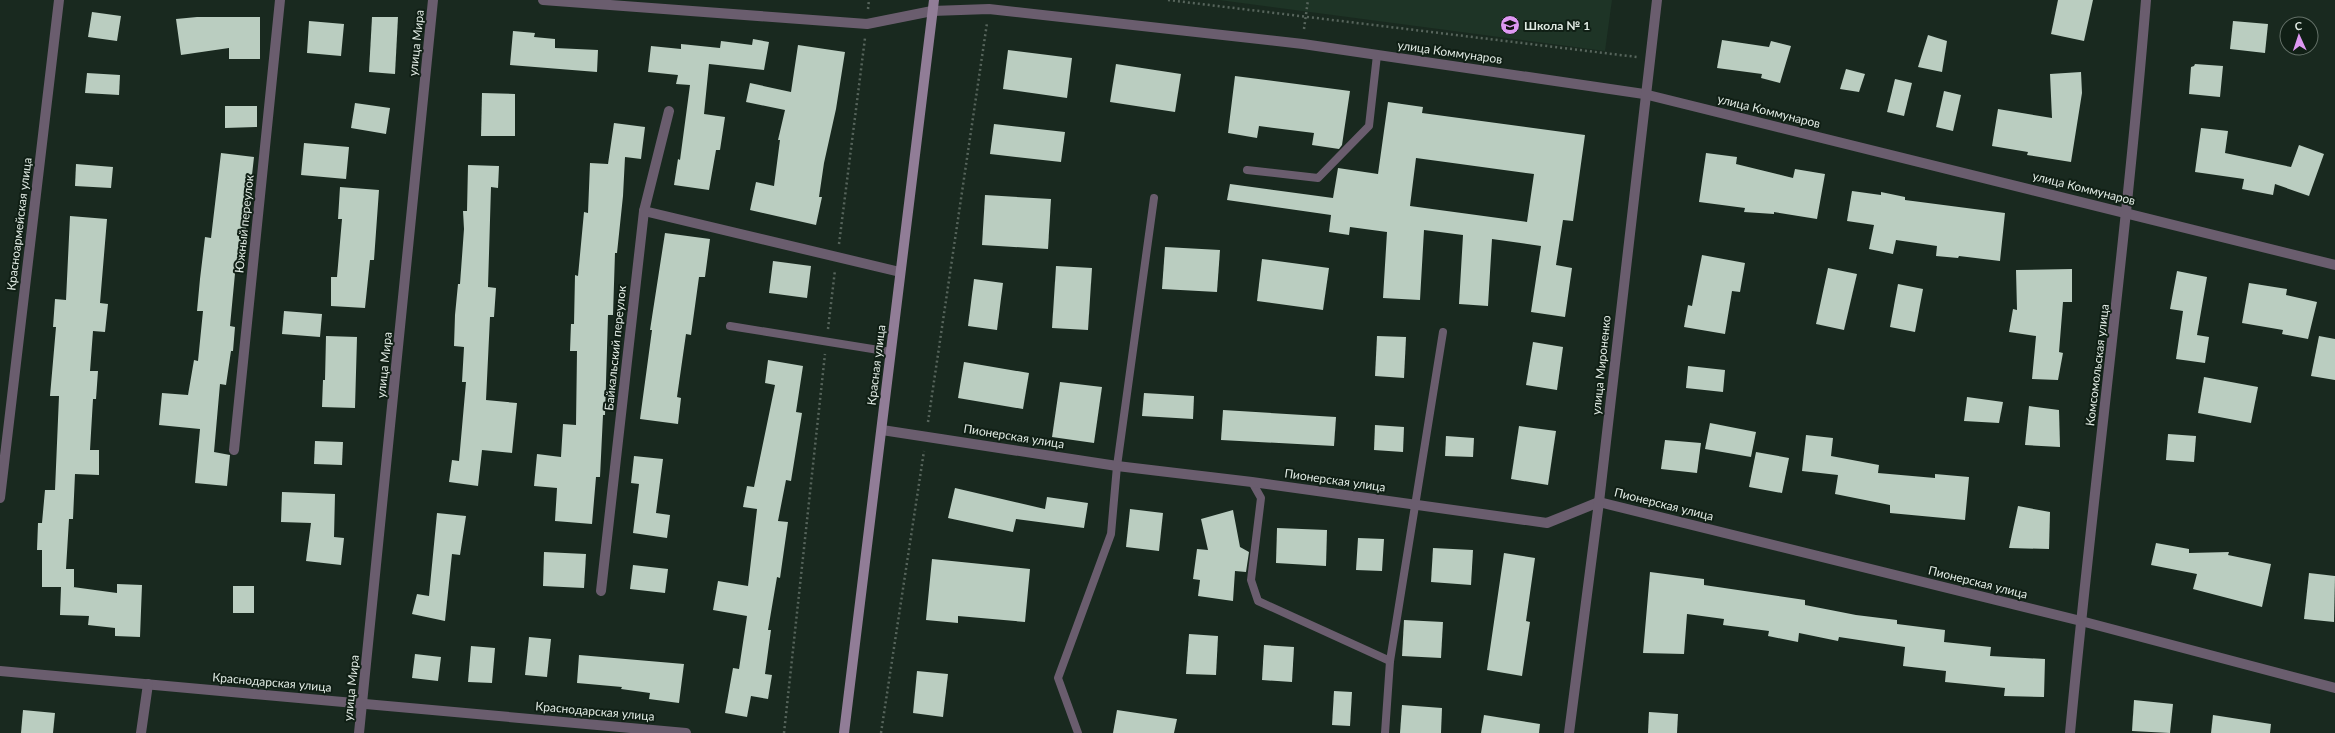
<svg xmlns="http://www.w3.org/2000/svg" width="2335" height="733" font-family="Lato,sans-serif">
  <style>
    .built { fill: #1e3426 }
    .building { fill: #bacdc0; fill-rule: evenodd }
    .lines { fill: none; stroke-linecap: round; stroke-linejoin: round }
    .path { stroke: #57655c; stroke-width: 2.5; stroke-dasharray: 2 3; stroke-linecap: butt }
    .service { stroke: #6a5d6e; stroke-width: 8 }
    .minor { stroke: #6a5d6e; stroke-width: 10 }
    .secondary { stroke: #917d97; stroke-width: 10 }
    .labels { text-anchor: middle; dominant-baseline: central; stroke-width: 4; stroke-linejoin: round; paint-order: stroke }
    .poi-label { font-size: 12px; font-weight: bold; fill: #e1ebe4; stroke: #101f15; text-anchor: start }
    .street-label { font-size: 12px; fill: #e1ebe4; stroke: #101f15 }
  </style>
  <rect width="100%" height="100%" fill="#19291f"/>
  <!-- built -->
  <path class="built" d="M1219,0H1612L1605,51Z"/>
  <!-- building -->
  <g class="building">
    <path d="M2058,0H2093L2084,41L2051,34Z"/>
    <path d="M92,12L121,16L117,41L88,37Z"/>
    <path d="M197,17H260V59H229V48L181,55L176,19Z"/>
    <path d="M372,17H398L395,74L369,72Z"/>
    <path d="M309,21L344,24L341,56L307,53Z"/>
    <path d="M2233,21L2268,24L2265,53L2230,49Z"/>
    <path d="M513,31L535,33L534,37L555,39V48L598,50L597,72L510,65Z"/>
    <path d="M1928,35L1947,41L1942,72L1918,67Z"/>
    <path d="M753,39L769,42L764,70L709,64L704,114L725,117L720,150H716L709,190L674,185L678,159L680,160L690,85L676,84L678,75L648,72L651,46L681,49V44L720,48L721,41L752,45Z"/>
    <path d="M1722,40L1769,47L1771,41L1791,46L1780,83L1761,78L1762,74L1717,68Z"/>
    <path d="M798,45L845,52L836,109L824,163L819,197H822L816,225L750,210L756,182L774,186L780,140H778L785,110L746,102L750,83L791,92Z"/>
    <path d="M1008,50L1072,58L1067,98L1003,89Z"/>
    <path d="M1116,64L1181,74L1175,112L1110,102Z"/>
    <path d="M2195,64L2223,66L2220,97L2189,94L2191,67L2194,66Z"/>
    <path d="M1846,69L1865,74L1859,92L1840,89Z"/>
    <path d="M2081,72L2082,93L2071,162L2027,155L2028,152L1992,146L1998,109L2052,118L2050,74Z"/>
    <path d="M87,73L120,75L119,95L85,93Z"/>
    <path d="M1235,76L1350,91L1342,145L1339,149L1312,145L1314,133L1259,126L1257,138L1228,133Z"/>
    <path d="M1895,79L1912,83L1904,116L1887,112Z"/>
    <path d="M1944,91L1961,95L1953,131L1936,127Z"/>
    <path d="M482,93L515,94V136H481Z"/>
    <path d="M1388,102L1423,107L1422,113L1585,135L1573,221L1563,220L1556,265L1572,268L1565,317L1531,312L1541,246L1492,239L1488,306L1459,304L1463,235L1424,230L1420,300L1383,298L1387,232L1350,227L1349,235L1329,232L1331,215L1227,200L1230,184L1333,198L1338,168L1378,174ZM1416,158L1534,174L1527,222L1410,206Z"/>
    <path d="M355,103L390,108L386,134L351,128Z"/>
    <path d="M225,106H257V127L225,128Z"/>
    <path d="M614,123L645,127L641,159L625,157L623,196L617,253H615L613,315H608L605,415H603L600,477H596L592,524L555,521L557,488L534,486L537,454L561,457L563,424L576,425L577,351H570L571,324H574L575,275L578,276L584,212L588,213L590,163L608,164Z"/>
    <path d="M994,124L1065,132L1061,162L990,154Z"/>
    <path d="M2201,128L2228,131L2225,153L2291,167L2299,145L2324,154L2309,196L2275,184L2273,195L2242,189L2244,179L2195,172Z"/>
    <path d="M304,143L349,147L346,179L301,175Z"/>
    <path d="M221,153L254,157L251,184H249L246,231H243L240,264L236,263L230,326L235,327L233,351H231L226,385L220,384L214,452L230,455L227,486L195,483L200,429L159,425L162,393L188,395L194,360L198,361L203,311H197L200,279L205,237L211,238Z"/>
    <path d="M1706,153L1737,157L1736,164L1793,178L1795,169L1825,174L1817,219L1774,212V214L1744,212L1745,208L1699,202Z"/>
    <path d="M76,164L113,167L111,188L75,186Z"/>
    <path d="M468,165L499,166L498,188L491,187L488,287L496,288L494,317H490L486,400L517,403L512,453L482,450L478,486L449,482L452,460L459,461L466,382H462L464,347L454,346L455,315L458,284H460L464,229L463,211H467Z"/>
    <path d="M340,187L379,190L374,260H370L365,308L331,306V277H337L342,219H338Z"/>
    <path d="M1852,191L1881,195V192L1905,197V200L2005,213L2000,261L1959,256L1958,258L1936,256L1937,246L1896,240L1893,254L1869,249L1874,225L1847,221Z"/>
    <path d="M985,195L1051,199L1048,249L982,245Z"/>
    <path d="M70,216L107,219L100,303L108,304L105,332L93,331L90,371H98L96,399H93L90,450H99V475L75,474L73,519H69L66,569H74V587H73L117,593V584L142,585L140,637L115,636V628L88,625L89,616L60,615L61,587H42V550H37L38,523H42L45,490H55L59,396H50L56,327H53L55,299L66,300Z"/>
    <path d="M665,233L710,239L705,277H699L691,335L686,334L677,397L681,398L678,424L640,419L652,330H650Z"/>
    <path d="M1165,247L1220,250L1217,292L1162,289Z"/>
    <path d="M1702,255L1745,263L1740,292L1732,291L1725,334L1684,327L1688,305L1692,306Z"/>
    <path d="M1262,259L1329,268L1323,310L1257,301Z"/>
    <path d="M773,261L811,266L807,298L769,293Z"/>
    <path d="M1056,266L1092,268L1088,330L1052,328Z"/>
    <path d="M1828,268L1857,274L1844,330L1816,324Z"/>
    <path d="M2072,269V302H2063L2059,352L2063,353L2058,380L2032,379L2036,336L2009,332L2013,309L2017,310L2016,270Z"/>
    <path d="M2177,271L2207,277L2197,335L2209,337L2205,363L2176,359L2183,311L2170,309Z"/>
    <path d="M974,279L1003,283L997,330L968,326Z"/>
    <path d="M2249,283L2287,289L2286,295L2317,302L2308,339L2282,334L2283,330L2242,323Z"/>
    <path d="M1898,284L1923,289L1915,332L1890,327Z"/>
    <path d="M284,311L322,314L320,337L282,334Z"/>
    <path d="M326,336L357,337L355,408L322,407L323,380H325Z"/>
    <path d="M1377,336L1406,337L1404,378L1375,376Z"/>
    <path d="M2319,336L2335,339V380L2311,376Z"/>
    <path d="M1533,342L1563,347L1557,390L1526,385Z"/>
    <path d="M768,360L803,366L796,412L802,413L791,481L786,480L778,521L788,522L780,578L777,577L768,630H771L765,674L772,675L768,699L751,696L747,717L725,713L733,668L739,669L747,616L713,610L718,581L748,586L757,509L743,507L747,486L754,487L775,385L765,383Z"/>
    <path d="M964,362L1029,373L1023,409L958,398Z"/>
    <path d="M1688,366L1725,370L1723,392L1686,388Z"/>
    <path d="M2204,377L2258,387L2251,423L2198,413Z"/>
    <path d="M1060,382L1102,387L1094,443L1052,437Z"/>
    <path d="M1144,393L1194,396L1193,419L1142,416Z"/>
    <path d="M1967,397L2003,402L1999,423L1964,421Z"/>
    <path d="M2029,406L2059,410L2060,447L2025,445Z"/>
    <path d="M1223,410L1336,417L1334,446L1221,440Z"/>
    <path d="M1710,423L1756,432L1751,457L1705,449Z"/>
    <path d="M1375,425L1404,427L1403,452L1374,450Z"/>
    <path d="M1519,426L1556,431L1548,485L1511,479Z"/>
    <path d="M2168,434L2196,436L2194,462L2166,460Z"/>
    <path d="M1806,435L1833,438L1831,456L1879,465L1878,473L1935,478V474L1969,477L1965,520L1890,513V505L1835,494L1838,475L1802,471Z"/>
    <path d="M1446,436L1474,438L1473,457L1445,456Z"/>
    <path d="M1665,440L1701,443L1697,473L1661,469Z"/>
    <path d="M315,441L343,442L342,465L314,464Z"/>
    <path d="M1756,452L1789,458L1782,493L1749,487Z"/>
    <path d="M634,456L663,459L656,513L670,515L667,538L633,533L639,484L631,483Z"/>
    <path d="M955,488L1045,509L1047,497L1088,503L1084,528L1016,519L1013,532L948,518Z"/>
    <path d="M282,492L335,494L334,537L344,538L341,565L306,561L311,523L281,522Z"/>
    <path d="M2018,506L2050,512L2049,549L2009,548Z"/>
    <path d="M1130,509L1163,513L1159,551L1126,547Z"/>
    <path d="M1233,510L1240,547L1249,552L1246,572L1235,571L1233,601L1198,596L1200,580L1193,579L1197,549L1208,550L1201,519Z"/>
    <path d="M437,513L466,516L460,555L452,554L445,621L412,614L417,594L429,596Z"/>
    <path d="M1277,528L1327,530L1326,566L1276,563Z"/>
    <path d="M1358,538L1384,539L1382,571L1356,570Z"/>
    <path d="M2156,543L2189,549V553L2229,552L2228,555L2271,564L2262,607L2193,589L2197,574L2151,565Z"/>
    <path d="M1433,548L1473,550L1471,585L1431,582Z"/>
    <path d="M544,552L586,554L584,588L543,586Z"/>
    <path d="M1504,553L1535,558L1526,621L1530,622L1522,676L1487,670Z"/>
    <path d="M932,559L1030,569L1025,622L958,616V623L926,620Z"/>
    <path d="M633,565L668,569L665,593L630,589Z"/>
    <path d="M1650,572L1704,579V585L1805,600V605L1856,615L1897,620V624L1945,630L1944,642L1991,647L1990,656L2045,659L2044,697L2004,696L2005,688L1945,682L1946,671L1903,666L1905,647L1839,637L1838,641L1799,633L1798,642L1768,636L1769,631L1723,625L1724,619L1687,614L1684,654L1643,653Z"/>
    <path d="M2309,573L2335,576L2334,622L2304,619Z"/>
    <rect x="233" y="586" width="21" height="27"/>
    <path d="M1404,620L1443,622L1441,658L1402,656Z"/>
    <path d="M1189,634L1218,636L1216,675L1186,674Z"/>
    <path d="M529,637L551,639L547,677L525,675Z"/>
    <path d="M1264,645L1294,647L1292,682L1262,680Z"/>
    <path d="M471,646L495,648L492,683L468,682Z"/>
    <path d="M415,654L441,657L438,681L412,678Z"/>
    <path d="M579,655L684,664L679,703L649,699L650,693L621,689L622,687L577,683Z"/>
    <path d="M917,671L948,674L943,717L913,713Z"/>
    <path d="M1334,691L1352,692L1350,726L1332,725Z"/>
    <path d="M2134,700L2173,704L2170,733L2132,731Z"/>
    <path d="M1402,705L1442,708L1441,733H1400Z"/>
    <path d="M23,710L55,713L53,733H21Z"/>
    <path d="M1117,710L1177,719L1174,733H1113Z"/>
    <path d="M1649,712L1678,714L1677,733H1648Z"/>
    <path d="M1484,715L1540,724L1539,733H1481Z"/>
    <path d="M2213,715L2271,724L2270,733H2211Z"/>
  </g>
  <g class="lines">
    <!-- path -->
    <g class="path">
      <path d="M1168,0L1637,57"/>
      <path d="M868,9L869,0"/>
      <path d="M1304,29L1308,0"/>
      <path d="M839,244L865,38"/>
      <path d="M828,329L835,270"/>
      <path d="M928,422L987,23"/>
      <path d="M784,733L825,354"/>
      <path d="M881,733L924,451"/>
    </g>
    <!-- service -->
    <g class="service">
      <path d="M1247,170L1318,178L1369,126L1377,55"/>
      <path d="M730,326L891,352"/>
      <path d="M1252,482L1261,498L1251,580L1258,601L1390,661"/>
      <path d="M1078,733L1058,678L1111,534L1117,466L1154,198"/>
      <path d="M1385,733L1390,661L1443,332"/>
    </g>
    <!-- minor -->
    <g class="minor">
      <path d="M543,0L867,24L932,11L989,9L1303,44L1644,94L2335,265"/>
      <path d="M644,211L900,272"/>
      <path d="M882,430L1117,466L1252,482L1547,523L1599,502L2081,621L2335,688"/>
      <path d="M234,450L280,0"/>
      <path d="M0,498L59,0"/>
      <path d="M601,591L644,211L669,111"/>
      <path d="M0,671L686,733"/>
      <path d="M141,733L148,684"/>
      <path d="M359,733L433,0"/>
      <path d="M1569,733L1599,502L1657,0"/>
      <path d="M2070,733C2093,488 2126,245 2146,0"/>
    </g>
    <!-- secondary -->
    <path class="secondary" d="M844,733L934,0"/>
  </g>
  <!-- icons -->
  <defs>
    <symbol id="school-disc" viewBox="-11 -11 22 22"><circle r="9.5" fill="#de98f2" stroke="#101f15"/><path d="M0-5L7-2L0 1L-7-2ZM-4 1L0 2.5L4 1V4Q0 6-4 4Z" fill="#111"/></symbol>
  </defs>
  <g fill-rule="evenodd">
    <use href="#school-disc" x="1499" y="14" width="22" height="22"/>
  </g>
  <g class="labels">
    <!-- poi labels -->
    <g class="poi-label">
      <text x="1524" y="25">Школа № 1</text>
    </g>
    <!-- street labels -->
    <g class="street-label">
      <text transform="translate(416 43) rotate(-84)">улица Мира</text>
      <text transform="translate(1450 52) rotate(8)">улица Коммунаров</text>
      <text transform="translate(1769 111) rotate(14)">улица Коммунаров</text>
      <text transform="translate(2084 188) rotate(14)">улица Коммунаров</text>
      <text transform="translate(19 224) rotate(-83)">Красноармейская улица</text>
      <text transform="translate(244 224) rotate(-84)">Южный переулок</text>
      <text transform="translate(615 348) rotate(-84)">Байкальский переулок</text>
      <text transform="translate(384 365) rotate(-84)">улица Мира</text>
      <text transform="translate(876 365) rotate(-83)">Красная улица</text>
      <text transform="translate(1601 365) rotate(-84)">улица Мироненко</text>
      <text transform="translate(2097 365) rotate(-83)">Комсомольская улица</text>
      <text transform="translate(1014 436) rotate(9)">Пионерская улица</text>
      <text transform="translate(1335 480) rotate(8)">Пионерская улица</text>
      <text transform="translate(1664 504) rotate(14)">Пионерская улица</text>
      <text transform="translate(1978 582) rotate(14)">Пионерская улица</text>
      <text transform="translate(272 682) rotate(5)">Краснодарская улица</text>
      <text transform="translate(351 688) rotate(-84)">улица Мира</text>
      <text transform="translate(595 711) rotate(5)">Краснодарская улица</text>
    </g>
  </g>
  <!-- north arrow -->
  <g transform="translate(2299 36) rotate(357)"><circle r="19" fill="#101f15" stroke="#647168"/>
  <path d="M0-3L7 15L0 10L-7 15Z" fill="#de98f2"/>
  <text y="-6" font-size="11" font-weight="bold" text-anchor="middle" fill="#e1ebe4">С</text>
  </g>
</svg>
